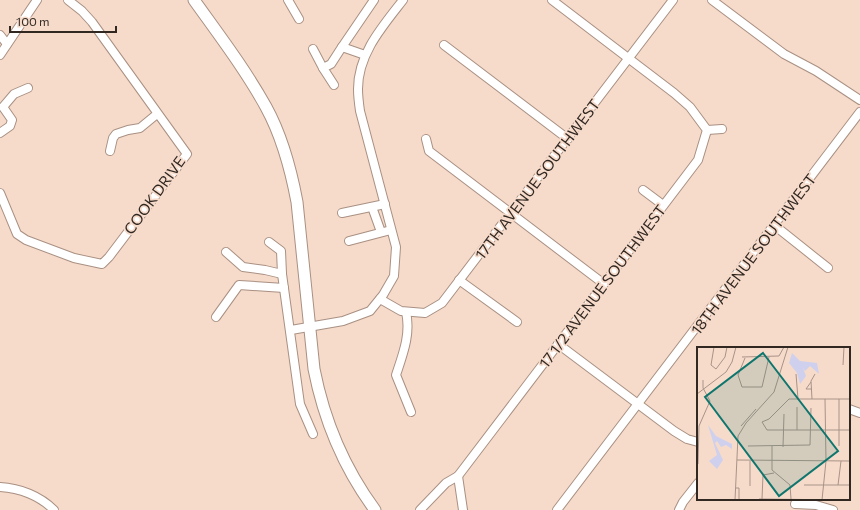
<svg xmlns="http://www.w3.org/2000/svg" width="860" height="510" font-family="Commissioner,sans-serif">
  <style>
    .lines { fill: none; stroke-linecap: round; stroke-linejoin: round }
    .minor-casing { stroke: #a99082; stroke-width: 10 }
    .major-casing { stroke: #a99082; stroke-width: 13 }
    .minor { stroke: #fff; stroke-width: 8 }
    .major { stroke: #fff; stroke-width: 11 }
    .labels { text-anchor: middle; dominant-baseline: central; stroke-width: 3.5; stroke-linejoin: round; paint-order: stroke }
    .street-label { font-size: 15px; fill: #322822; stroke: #f6dbcb }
    .inset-road { fill: none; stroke: #a89387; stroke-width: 1 }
    .view { fill: #0f766e; fill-opacity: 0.15; stroke: #0f766e; stroke-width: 2 }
    .inset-edge { fill: none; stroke: #322822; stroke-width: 2 }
  </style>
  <rect width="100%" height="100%" fill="#f6dbcb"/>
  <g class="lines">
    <defs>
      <g id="minor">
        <path d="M288,0L299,19"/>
        <path d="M712,0L784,54L816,71L860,100"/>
        <path d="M0,35L7,44"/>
        <path d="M444,45L568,139"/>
        <path d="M313,49L323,68"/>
        <path d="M0,55L37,0"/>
        <path d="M365,55L342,47L374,0"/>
        <path d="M334,85L323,68L331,64L342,47"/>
        <path d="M707,130L722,129"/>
        <path d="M0,133L10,126L12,120L3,107L14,94L28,88"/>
        <path d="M426,139L429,151L604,284"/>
        <path d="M110,151L113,138L116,134L128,130L140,128L157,114"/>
        <path d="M643,190L663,205"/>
        <path d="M0,193L17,234L26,240L74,258L102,264L109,257L187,154L92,22L82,11L68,0"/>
        <path d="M372,207L381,232"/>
        <path d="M342,213L385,204"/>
        <path d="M774,225L828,268"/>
        <path d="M349,241L391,230"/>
        <path d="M269,242L281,251L282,274L300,404L313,434"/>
        <path d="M226,252L243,267L265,270L282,274"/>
        <path d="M459,280L517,322"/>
        <path d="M380,299L401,311L425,313L442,303L673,0"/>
        <path d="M406,312C411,334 403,354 396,375L411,412"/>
        <path d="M216,317L239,285L284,288"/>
        <path d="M291,330L343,321L370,311L383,295L394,276L396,247L360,111C359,104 358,97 358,89C358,54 382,27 403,0"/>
        <path d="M558,344L674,431L687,439L698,442"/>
        <path d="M849,409L860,413"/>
        <path d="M458,476L463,510"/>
        <path d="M0,487C20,488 40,496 54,510"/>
        <path d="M795,504L816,505L833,510"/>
        <path d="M420,510L446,483L458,476L698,160L707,130L690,107L674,93L552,0"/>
        <path d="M557,510L860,112"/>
        <path d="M679,510L683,502L698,483"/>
      </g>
      <path id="major" d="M194,0C219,35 245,69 266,107C282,136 291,170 297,202L314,369C324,420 344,468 375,510"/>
    </defs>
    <!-- minor casing -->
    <use href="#minor" class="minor-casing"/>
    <!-- major casing -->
    <use href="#major" class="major-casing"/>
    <!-- minor -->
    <use href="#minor" class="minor"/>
    <!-- major -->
    <use href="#major" class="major"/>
  </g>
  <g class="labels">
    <!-- street labels -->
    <g class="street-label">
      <text transform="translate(537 179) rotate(-53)">17TH AVENUE SOUTHWEST</text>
      <text transform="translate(154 195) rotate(-54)">COOK DRIVE</text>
      <text transform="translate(753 254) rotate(-53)">18TH AVENUE SOUTHWEST</text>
      <text transform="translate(602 286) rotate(-53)">17 1/2 AVENUE SOUTHWEST</text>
    </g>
  </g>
  <!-- overview -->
  <g transform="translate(697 347)">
    <rect width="153" height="153" fill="#f6dbcb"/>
    <path d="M95,6L103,14L120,16L122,27L113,19L108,24L106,21L109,29L103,37L100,26L92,16ZM11,78L19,89L35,97V102L29,98L24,100L20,94L18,96L26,113L20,122L12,114L20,108Z" fill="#cfd0ed"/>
    <path class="inset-road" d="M17,0L14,18L19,22L28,10L30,0M45,10L82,9L87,0M48,11L41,28L45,40H65L72,10M146,18L147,0M99,27L101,52M114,35L109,42H115M0,47L29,25L35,15L39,0M115,52L114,34L118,27M142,52V99M100,60V83M65,75L72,72L92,52H153M65,75L70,83H153M44,79L59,62M51,99L113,98L114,61M75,99V123L93,138L94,152M86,100L87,67M40,113L153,114M1,117L2,79L13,54L6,41V33M107,138H153M141,138L144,114M53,139V114M39,141H42V153M62,152L153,153M65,152L66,128L77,126M38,153L41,89L49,76L77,45L91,0M125,153L129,114L128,52"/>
    <path class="view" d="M66,6L141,104L82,149L8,50Z"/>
    <rect width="153" height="153" class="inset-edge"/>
  </g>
  <!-- scale -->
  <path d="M10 26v6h106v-6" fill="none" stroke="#322822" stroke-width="2"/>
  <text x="16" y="26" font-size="12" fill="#322822" stroke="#f6dbcb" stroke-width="3" paint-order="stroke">100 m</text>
</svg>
